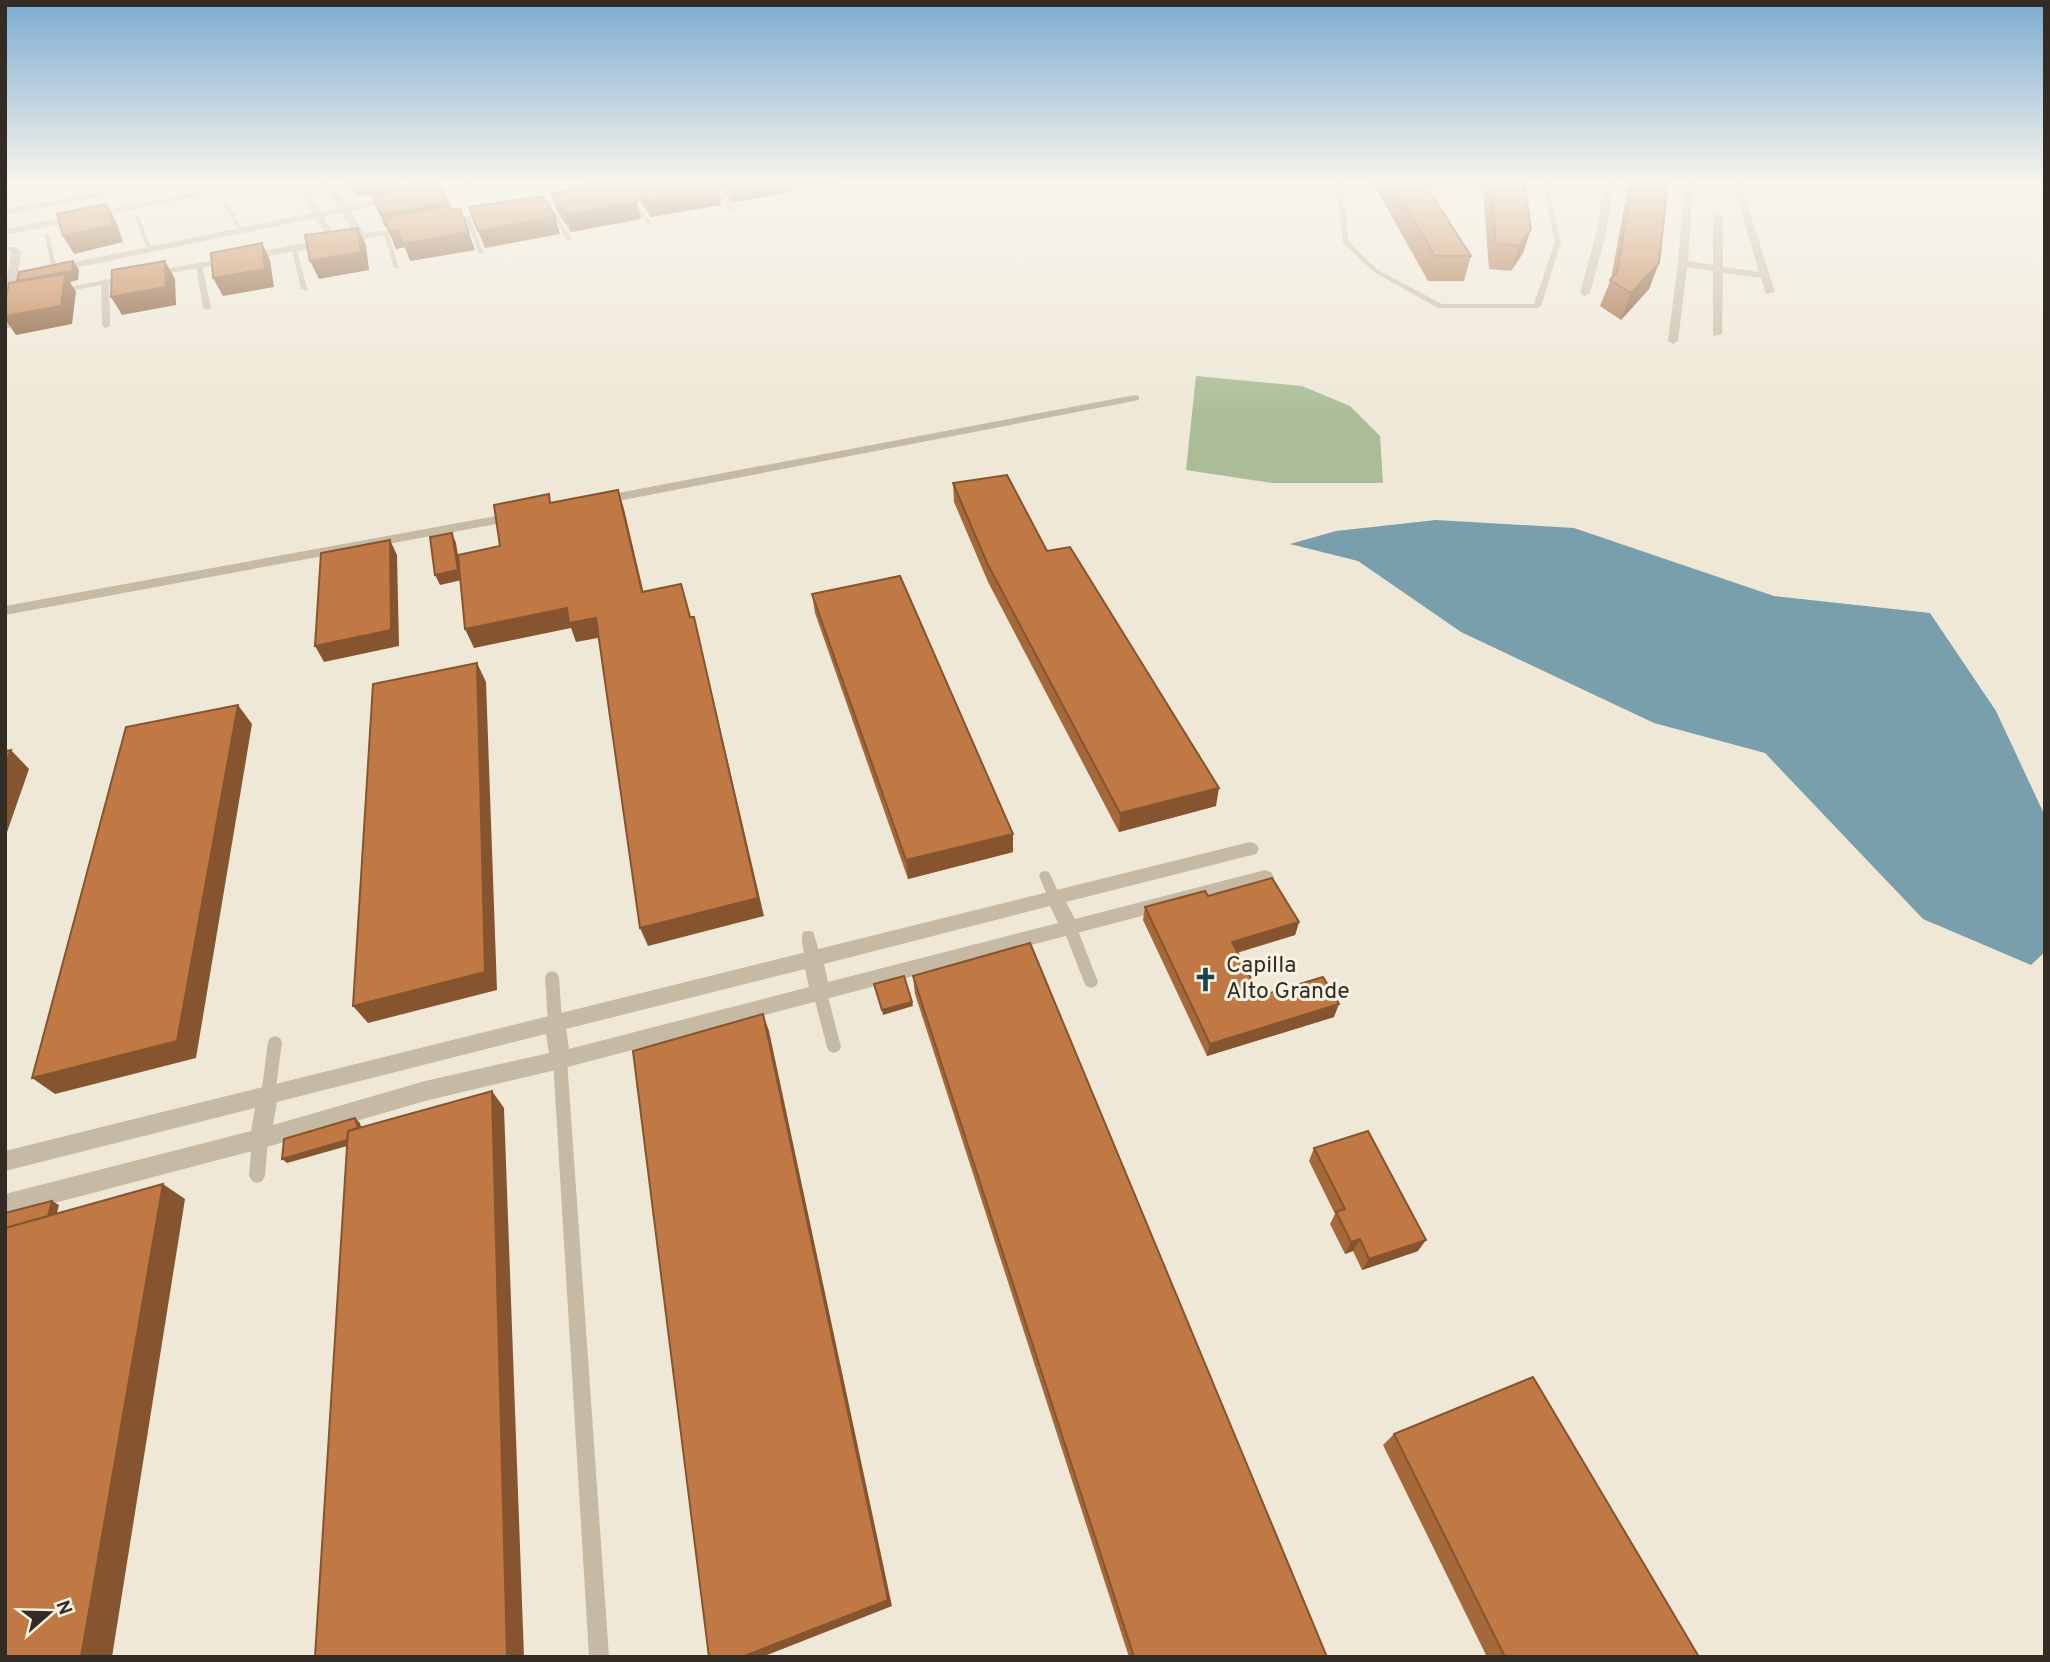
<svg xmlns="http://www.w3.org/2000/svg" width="2050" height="1662" font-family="Overpass,sans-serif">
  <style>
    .green { fill: #aabd98 }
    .water { fill: #789fab }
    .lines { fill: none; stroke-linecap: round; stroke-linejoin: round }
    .service { fill: #c6baa4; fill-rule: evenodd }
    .minor { fill: #c6baa4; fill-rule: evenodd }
    .wall { fill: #a5683a }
    .shaded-wall { fill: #865530 }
    .building { fill: #c07944; stroke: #865530; stroke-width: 2 }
    .labels { text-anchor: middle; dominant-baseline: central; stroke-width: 6; stroke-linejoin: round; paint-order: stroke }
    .poi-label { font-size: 23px; fill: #322c25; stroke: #f7f2e3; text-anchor: start }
  </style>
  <rect width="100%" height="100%" fill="#efe8d7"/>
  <!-- green -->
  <path class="green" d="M1196,376L1302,386L1350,406L1380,436L1383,483H1272L1186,470Z"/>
  <!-- water -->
  <path class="water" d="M1436,520L1574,528L1774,596L1930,613L1996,711L2045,816V952L2031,965L1923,919L1765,753L1654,723L1461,632L1358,561L1290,544L1336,531Z"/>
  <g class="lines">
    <!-- service -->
    <g class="service">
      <path d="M396,181H402L415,195V197H411Z"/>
      <path d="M704,181H710L733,208V210H729Z"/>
      <path d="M786,181H793L805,194V196H801Z"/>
      <path d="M875,181H882L883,182L880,184Z"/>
      <path d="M1336,181H1342L1349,242L1378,270L1442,304H1534L1555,242L1542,181H1548L1561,242L1541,306L1537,308H1438L1374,272L1343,243Z"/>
      <path d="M626,196H630L652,223V225H648L626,198Z"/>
      <path d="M224,199L227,201L243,231L238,230L221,201Z"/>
      <path d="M546,205H550L572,239L571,240H567Z"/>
      <path d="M134,215L139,216L152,250L147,249Z"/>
      <path d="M465,217L470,218L484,254L479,253Z"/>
      <path d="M383,231L388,232L399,269L394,268Z"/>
      <path d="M44,233L49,234L57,270L52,269Z"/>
      <path d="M291,247L296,248L308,291L301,289Z"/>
      <path d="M199,263L202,265L211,308L207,310L203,308L196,265Z"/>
      <path d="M105,279L109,281L110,326L106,328L102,326L101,281Z"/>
      <path d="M1045,871L1049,872L1051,876L1061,898L1060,902H1050L1039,876L1041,872Z"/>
      <path d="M1070,923L1075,924L1077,928L1098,982L1096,986L1091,988L1086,986L1084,982L1063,928L1065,924Z"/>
      <path d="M808,931L813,932C816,940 821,955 818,963L813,965L808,963C804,955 800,940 803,932Z"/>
      <path d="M552,971L557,973L559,977L562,1023L560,1027L555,1029L550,1027L548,1023L545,977L547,973Z"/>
      <path d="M820,987L825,989L827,993L841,1047L839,1051L834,1053L829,1051L827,1047L813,993L815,989Z"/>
      <path d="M275,1036L280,1038L282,1042L275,1095L273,1100L268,1102L263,1100L261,1095L268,1042L270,1038Z"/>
      <path d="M560,1054L565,1055L567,1060L609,1657H589L553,1060L555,1055Z"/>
      <path d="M260,1132L265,1134L268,1139L265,1176L262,1181L257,1183L252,1181L249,1176L252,1139L255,1134Z"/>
    </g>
    <!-- minor -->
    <g class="minor">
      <path d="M111,181H120L110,195L5,215V209L104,191Z"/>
      <path d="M258,181H276L5,235V229Z"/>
      <path d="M300,181H308L312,199L320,212L339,208L322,181H330L347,206L470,181H487L350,211L365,233L413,226V230L410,231L51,294L46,291L328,239L315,218L17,280L10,327L5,330V290L11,252L7,249L9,247H15L21,251L18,274L312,213L304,199ZM342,213L356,235L337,238L323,217Z"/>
      <path d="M1605,181H1613L1606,234L1590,293L1585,296L1580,293L1596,234Z"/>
      <path d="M1685,181H1693L1688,261L1713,265V217L1718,214L1723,217V267L1759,272L1732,181H1740L1775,292L1766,294L1761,278L1723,273L1722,334L1713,336V271L1687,267L1678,341L1673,344L1668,341L1678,263Z"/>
      <path d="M579,195L582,196V200L524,211L519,208Z"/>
      <path d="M496,210L501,213L499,215L441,226L436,223Z"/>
      <path d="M1135,395L1139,396V400L597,505L590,501L597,497Z"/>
      <path d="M518,512L523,513V519L5,615V606Z"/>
      <path d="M1250,842L1256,844L1259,849L1256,854L1066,902L1075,919L1265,870L1271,872L1274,877L1271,882L560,1069L425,1101L260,1149L5,1216V1194L251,1131L255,1108L5,1171V1151ZM1050,906L1058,923L828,982L824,964ZM805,969L809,987L569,1049L566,1029ZM546,1034L549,1053L425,1081L273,1125L277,1102Z"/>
    </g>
  </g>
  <!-- wall -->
  <g class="wall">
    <path d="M345,181H399L401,189L411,187L406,181H438L450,207L475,250L410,261L405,247L396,249L387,226L385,227L373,193L358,197Z"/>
    <path d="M582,181H712L721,205L651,217L632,192L630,184L624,185L641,219L571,232L557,211L552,194L586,187Z"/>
    <path d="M715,181H791L793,191L732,203Z"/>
    <path d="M797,181H848L804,189Z"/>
    <path d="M1372,181H1524L1531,229L1523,253L1511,271L1489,269L1483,189H1428L1471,256L1464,281H1428Z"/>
    <path d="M1629,181H1668L1659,263L1649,289L1621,320L1600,306L1611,279Z"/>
    <path d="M953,483L1216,806L1119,832L988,582L954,502Z"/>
    <path d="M812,594L1013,834V852L908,879L815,613Z"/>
    <path d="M1208,896L1299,922L1295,935L1237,953L1260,996L1334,1017L1207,1056L1143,920L1145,907Z"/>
    <path d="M913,976L1327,1657H1129L915,994Z"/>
    <path d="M1314,1148L1418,1251L1362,1270L1353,1251L1345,1254L1330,1224L1335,1214L1309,1161Z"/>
    <path d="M1394,1434L1699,1657H1487L1383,1445Z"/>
  </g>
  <!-- shaded-wall -->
  <g class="shaded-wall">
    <path d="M351,181H399L403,192L375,198L373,193L358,197Z"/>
    <path d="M410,181H437L414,190Z"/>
    <path d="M598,181H629L630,184L593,190L592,186Z"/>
    <path d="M756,181H791L793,191L732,203L729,186Z"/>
    <path d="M803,181H848L804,189Z"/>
    <path d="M718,188L721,205L651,217L647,201Z"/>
    <path d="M448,202L452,215L385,227L380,214Z"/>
    <path d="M637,202L641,219L571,232L566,215Z"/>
    <path d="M106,204L116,221L123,242L74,254L63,236Z"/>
    <path d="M555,217L560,234L485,248L478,231Z"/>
    <path d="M358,228L366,245L369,270L319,279L310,261Z"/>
    <path d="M1531,229L1523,253L1511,271L1519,246Z"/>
    <path d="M398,230L469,232L475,250L410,261L405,247L396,249L389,231Z"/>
    <path d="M262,243L270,260L274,287L223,296L213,278Z"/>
    <path d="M73,261L79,270L78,280L70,282L76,292L72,324L16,335L5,319V316L23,290L17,281Z"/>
    <path d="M165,261L175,279L176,305L122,315L111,297Z"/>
    <path d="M1659,263L1649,289L1621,320L1631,293Z"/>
    <path d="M618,490L624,509L648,611L642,592Z"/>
    <path d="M452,533L456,543L462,580L440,585L435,575Z"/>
    <path d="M390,540L397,555L399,646L324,662L315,646Z"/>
    <path d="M567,608L596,618L603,637L576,642L571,628L474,648L465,629Z"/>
    <path d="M694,617L764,916L648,946L640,928Z"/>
    <path d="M477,663L486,682L497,990L368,1023L353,1006Z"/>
    <path d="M238,705L252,724L196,1058L55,1094L32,1078Z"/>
    <path d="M11,750L29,769L5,838V764Z"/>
    <path d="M1219,788L1216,806L1119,832L1120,813Z"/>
    <path d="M1013,834V852L908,879L906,860Z"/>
    <path d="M1299,922L1295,935L1228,955L1232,942Z"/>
    <path d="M912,1002L913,1006L883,1015L882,1010Z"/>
    <path d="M1339,1004L1334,1017L1207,1056L1210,1044Z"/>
    <path d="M763,1014L769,1031L892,1606L762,1657H742Z"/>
    <path d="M492,1091L504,1108L524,1657H507Z"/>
    <path d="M355,1118L360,1123L365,1141L287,1163L282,1159Z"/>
    <path d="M163,1184L185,1199L112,1657H81Z"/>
    <path d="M52,1201L59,1205L53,1228L5,1242Z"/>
    <path d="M1360,1239L1353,1251L1345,1254L1351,1242Z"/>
    <path d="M1426,1240L1418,1251L1362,1270L1369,1259Z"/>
  </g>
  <!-- building -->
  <g class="building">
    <path d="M438,181L448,202L380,214L373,195Z"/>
    <path d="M596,181H621L637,202L566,215L552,194L592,186L590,182Z"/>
    <path d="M632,181H712L718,188L647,201Z"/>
    <path d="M725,181H756L729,186Z"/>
    <path d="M1390,181H1423L1471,256H1435Z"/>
    <path d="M1491,181H1524L1531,229L1519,246L1496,244Z"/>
    <path d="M1633,181H1668L1659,263L1631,293L1610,280L1617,272Z"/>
    <path d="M543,196L555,217L478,231L469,207Z"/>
    <path d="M106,204L113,225L63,236L57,214Z"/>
    <path d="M450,206L452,210L460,209L469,232L403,244L398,230L389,231L385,218Z"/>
    <path d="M358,228L361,252L310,261L305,235Z"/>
    <path d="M262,243L265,269L213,278L211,253Z"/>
    <path d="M73,261L72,271L17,281L19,272Z"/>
    <path d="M165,261L166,287L111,297L112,270Z"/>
    <path d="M65,274L61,306L5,316V304L9,283Z"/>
    <path d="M1007,475L1047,551L1070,547L1219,788L1120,813L987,563L953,483Z"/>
    <path d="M618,490L642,592L681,584L690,617H694L758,898L640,928L596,618L569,623L567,608L465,629L458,555L500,546L494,505L549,494L550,503Z"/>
    <path d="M452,533L458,570L435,575L430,537Z"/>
    <path d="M390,540L391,630L315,646L321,553Z"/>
    <path d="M900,576L1013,834L906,860L812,594Z"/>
    <path d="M477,663L485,972L353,1006L373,684Z"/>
    <path d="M238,705L177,1041L32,1078L126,727Z"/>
    <path d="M11,750L5,764V751Z"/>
    <path d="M1272,878L1299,922L1232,942L1260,996L1323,977L1339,1004L1210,1044L1145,907L1205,891L1208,896Z"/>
    <path d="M1030,943L1327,1657H1134L913,976Z"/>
    <path d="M904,976L912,1002L882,1010L874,984Z"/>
    <path d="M763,1014L888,1600L742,1657H709L633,1051Z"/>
    <path d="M492,1091L507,1657H315L348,1131Z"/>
    <path d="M355,1118L358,1128L348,1131L347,1140L282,1159L284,1139Z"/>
    <path d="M1368,1131L1426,1240L1369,1259L1360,1239L1351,1242L1336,1212L1345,1209L1314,1148Z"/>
    <path d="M163,1184L81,1657H5V1228Z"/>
    <path d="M52,1201L48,1216L5,1228V1213Z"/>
    <path d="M1533,1377L1699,1657H1505L1394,1434Z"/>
  </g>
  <!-- sky -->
  <linearGradient id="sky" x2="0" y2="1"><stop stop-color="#7bacd0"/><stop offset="0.44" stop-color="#f8f5ed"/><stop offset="1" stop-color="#f8f5ed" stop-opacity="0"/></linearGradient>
  <rect width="2050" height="414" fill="url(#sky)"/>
  <!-- icons -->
  <defs>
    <symbol id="church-bare" viewBox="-9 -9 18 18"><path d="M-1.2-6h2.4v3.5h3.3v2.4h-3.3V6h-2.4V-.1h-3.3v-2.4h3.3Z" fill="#1d4451" stroke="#f7f2e3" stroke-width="2.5" paint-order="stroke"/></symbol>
  </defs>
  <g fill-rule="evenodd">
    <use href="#church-bare" x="1188" y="962" width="35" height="35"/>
  </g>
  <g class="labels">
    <!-- poi labels -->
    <g class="poi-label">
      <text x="1226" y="966">Capilla<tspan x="1226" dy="26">Alto Grande</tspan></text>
    </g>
  </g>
  <!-- border -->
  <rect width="2050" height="1662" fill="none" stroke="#322c25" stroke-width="14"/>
  <!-- north arrow -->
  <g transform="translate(49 1613) rotate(70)" stroke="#f7f2e3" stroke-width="5" paint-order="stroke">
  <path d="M0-5L12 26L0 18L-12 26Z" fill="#322c25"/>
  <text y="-10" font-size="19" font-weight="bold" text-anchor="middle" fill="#322c25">N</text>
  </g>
</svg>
